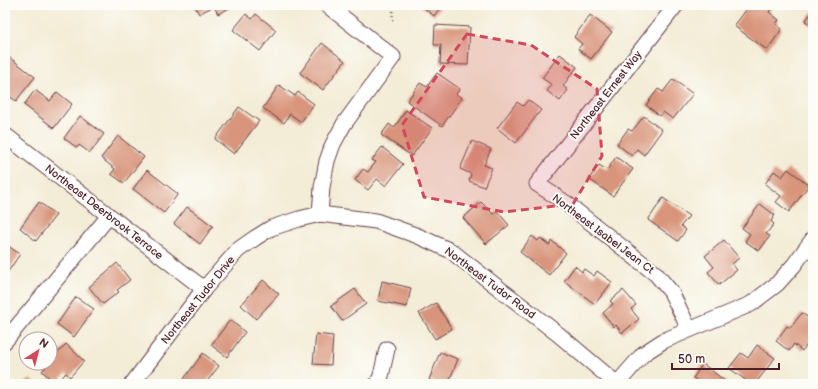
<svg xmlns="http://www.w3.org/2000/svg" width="818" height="389" font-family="'Balsamiq Sans',sans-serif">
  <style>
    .building { fill: #d8957b }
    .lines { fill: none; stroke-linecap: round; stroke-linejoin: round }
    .minor-casing { stroke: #633e45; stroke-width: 17 }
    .path { stroke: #633e45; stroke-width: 2.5; stroke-dasharray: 1 3; stroke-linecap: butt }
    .minor { stroke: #fff; stroke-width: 15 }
    .marked { fill: #d1495b; fill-opacity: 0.2; stroke: #d1495b; stroke-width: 3; stroke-dasharray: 8 5; stroke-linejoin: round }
    .labels { text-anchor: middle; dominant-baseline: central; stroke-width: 4; stroke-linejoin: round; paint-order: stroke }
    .street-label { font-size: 11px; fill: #4a1f2b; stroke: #fdfcf7 }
  </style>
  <rect width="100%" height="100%" fill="#fdfcf7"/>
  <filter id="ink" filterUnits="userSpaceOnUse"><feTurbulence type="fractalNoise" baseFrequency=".025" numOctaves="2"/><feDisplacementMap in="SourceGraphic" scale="8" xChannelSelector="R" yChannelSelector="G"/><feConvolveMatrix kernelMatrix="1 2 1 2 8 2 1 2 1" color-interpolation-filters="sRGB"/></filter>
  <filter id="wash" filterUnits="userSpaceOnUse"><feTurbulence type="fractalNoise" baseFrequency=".012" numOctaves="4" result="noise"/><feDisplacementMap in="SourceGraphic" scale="16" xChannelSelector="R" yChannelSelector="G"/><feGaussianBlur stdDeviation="0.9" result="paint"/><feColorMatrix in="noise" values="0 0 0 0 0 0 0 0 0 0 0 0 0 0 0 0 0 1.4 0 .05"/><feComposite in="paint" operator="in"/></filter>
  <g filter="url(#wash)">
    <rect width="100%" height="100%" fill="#f3ecd6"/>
    <g id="blocks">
      <!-- building -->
      <g class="building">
        <path d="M194,5H230L231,7L218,14L214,6L199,14Z"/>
        <path d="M420,5H442L434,16Z"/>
        <path d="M750,5H774L769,12L779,20L776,24L782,29L767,50L734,26Z"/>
        <path d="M813,11V27L805,21Z"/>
        <path d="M246,14L252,19L256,14L276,30L260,51L233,30Z"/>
        <path d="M590,15L612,32L591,59L578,49L582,44L574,37Z"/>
        <path d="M435,25L470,27L468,65L440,64L441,45H434Z"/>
        <path d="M322,43L345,61L323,90L300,73Z"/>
        <path d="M5,54L35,77L16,101L5,93L6,89L5,88Z"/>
        <path d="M560,54L577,67L563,86L568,90L560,101L547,91L552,85L542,78Z"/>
        <path d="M437,73L460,89L456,94L462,98L442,126L407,101L420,83L427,87Z"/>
        <path d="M673,79L693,94L673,119L663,112L660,116L646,105L658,89L663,92Z"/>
        <path d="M279,85L295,96L298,92L314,104L301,122L290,114L284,123L263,108Z"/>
        <path d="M35,90L50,101L57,92L72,104L54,128L24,105Z"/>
        <path d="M528,100L541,110L516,143L497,128L517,102L523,106Z"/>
        <path d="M239,107L259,121L234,154L215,139Z"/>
        <path d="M406,110L432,128L412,156L381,135L389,124L394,128Z"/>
        <path d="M80,116L104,134L90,153L79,145L77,148L64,138Z"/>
        <path d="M644,116L662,130L644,155L637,149L632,156L617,144L628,129L632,131Z"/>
        <path d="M118,136L144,157L124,183L111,174L115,169L101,158Z"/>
        <path d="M472,141L491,149L484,165L492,168L484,187L469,181L471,174L460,169Z"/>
        <path d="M382,147L403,164L386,186L377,179L368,190L355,180L363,169L368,172L376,162L372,160Z"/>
        <path d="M616,157L633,169L613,196L589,179L599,165L607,170Z"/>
        <path d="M788,169L809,185L789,212L776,202L781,196L765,184L774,171L782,177Z"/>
        <path d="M147,170L178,194L164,213L133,189Z"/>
        <path d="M663,198L689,216L681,226L686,230L678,241L648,220Z"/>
        <path d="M39,202L56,215L36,241L20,228Z"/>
        <path d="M481,202L493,214L497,211L509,225L486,244L463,218Z"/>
        <path d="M760,204L775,215L771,221L774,224L766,234L770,236L759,251L745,241L750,234L742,228Z"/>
        <path d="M187,207L213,226L200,244L174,224Z"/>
        <path d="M532,236L538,241L540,238L549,245L552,241L566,253L549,275L520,252Z"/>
        <path d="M724,240L739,258L732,264L737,270L719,285L708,272L714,267L705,256Z"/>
        <path d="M5,244L20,254L5,276Z"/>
        <path d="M117,263L130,280L117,290L119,292L103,304L89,287Z"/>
        <path d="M575,266L582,272L584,269L594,276L597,271L612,282L595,304L564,281Z"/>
        <path d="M263,280L279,294L256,319L241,305Z"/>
        <path d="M382,281L411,288L407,307L378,301Z"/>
        <path d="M355,289L366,304L342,321L331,306Z"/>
        <path d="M623,290L636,305L631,309L639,319L622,333L616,325L614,327L603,313L613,304L610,301Z"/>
        <path d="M76,297L94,309L74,337L57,324Z"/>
        <path d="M436,303L452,329L435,339L419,313Z"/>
        <path d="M802,313L813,321V337L802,351L794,344L789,351L776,341L787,326L790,328Z"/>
        <path d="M230,320L245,332L227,357L211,345Z"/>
        <path d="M316,334L333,336L331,365L313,364Z"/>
        <path d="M66,344L84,361L70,377L66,373L56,384L42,371Z"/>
        <path d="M757,345L775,358L755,384H751L729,368L741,353L748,358Z"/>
        <path d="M440,352L458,359L448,384H438L429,380Z"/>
        <path d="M203,353L219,366L205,384H188L183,380Z"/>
        <path d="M703,364L729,384H698L699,382L693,378Z"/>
        <path d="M32,379L35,384H22Z"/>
      </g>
    </g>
  </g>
  <g filter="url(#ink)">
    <use href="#blocks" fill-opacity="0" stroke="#633e45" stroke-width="1"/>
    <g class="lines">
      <defs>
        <g id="minor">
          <path d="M676,5L537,184L566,203L656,274L671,292L689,329"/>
          <path d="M5,135L204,289"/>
          <path d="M320,214L322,187L327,161L333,144L344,124L393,57L327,5"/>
          <path d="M5,341L109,216"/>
          <path d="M132,384L204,289L238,250L255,238L271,228L299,219L320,214L376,221L418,236L451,251L558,334L617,384"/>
          <path d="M377,384L381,376L387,349"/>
          <path d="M617,384L643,354L663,341L751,304L777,284L794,265L813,239"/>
        </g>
      </defs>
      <!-- minor casing -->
      <use href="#minor" class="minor-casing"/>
      <!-- path -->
      <path class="path" d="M392,20L394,5"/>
      <!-- minor -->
      <use href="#minor" class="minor"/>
    </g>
  </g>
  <!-- marked area -->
  <path class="marked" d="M467,34L531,45L597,89L602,156L573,204L504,212L424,197L402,125Z"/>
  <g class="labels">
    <!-- street labels -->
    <g class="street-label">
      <text transform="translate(606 95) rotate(-52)">Northeast Ernest Way</text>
      <text transform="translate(104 212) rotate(38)">Northeast Deerbrook Terrace</text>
      <text transform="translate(603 234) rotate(37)">Northeast Isabel Jean Ct</text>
      <text transform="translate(490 283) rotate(37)">Northeast Tudor Road</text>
      <text transform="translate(198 300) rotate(-51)">Northeast Tudor Drive</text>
    </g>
  </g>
  <!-- margin -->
  <rect width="818" height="389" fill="none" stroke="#fdfcf7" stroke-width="20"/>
  <!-- north arrow -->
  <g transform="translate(38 351) rotate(36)"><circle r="19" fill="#fdfcf7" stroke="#b5a4a5"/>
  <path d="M0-3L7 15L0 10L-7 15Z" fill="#d1495b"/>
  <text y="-6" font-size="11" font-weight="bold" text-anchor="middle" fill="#4a1f2b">N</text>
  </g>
  <!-- scale -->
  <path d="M672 363v6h107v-6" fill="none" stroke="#4a1f2b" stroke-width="2"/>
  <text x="678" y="363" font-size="12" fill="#4a1f2b" stroke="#fdfcf7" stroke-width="3" paint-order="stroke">50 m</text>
</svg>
